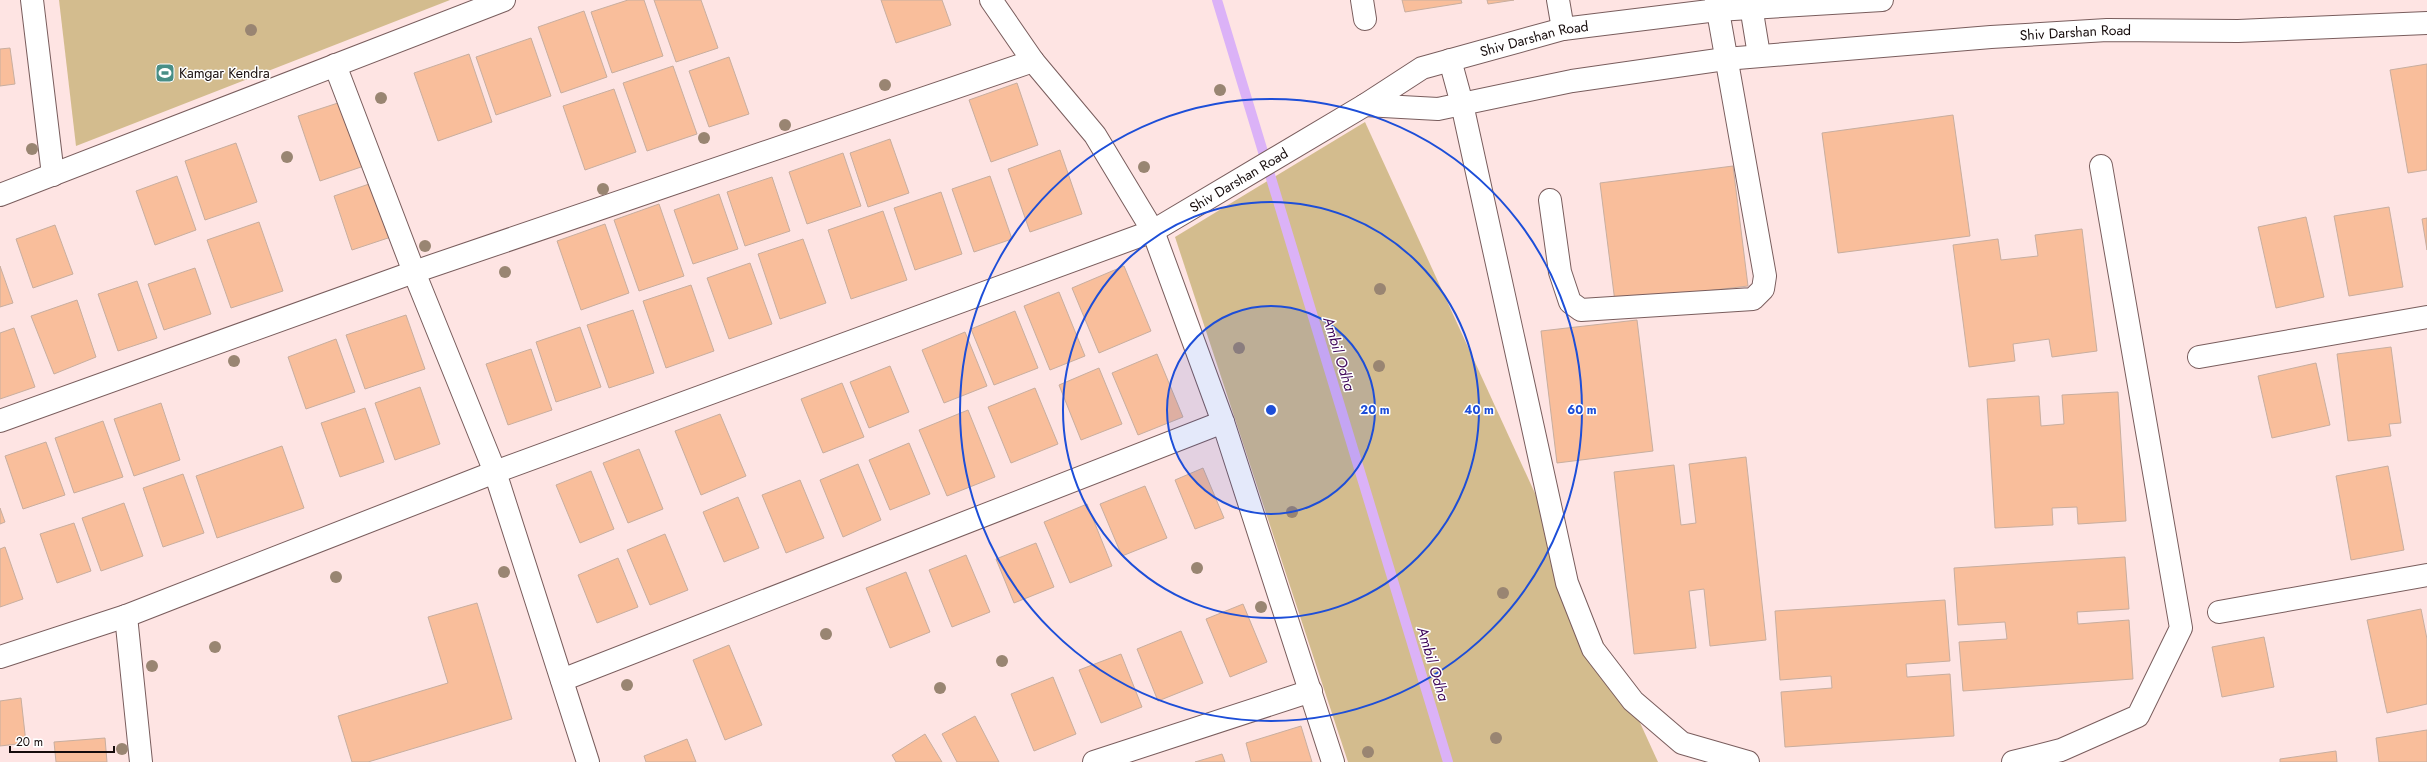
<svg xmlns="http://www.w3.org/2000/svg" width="2427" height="762" font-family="Jost,sans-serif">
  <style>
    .green { fill: #d3bc8e }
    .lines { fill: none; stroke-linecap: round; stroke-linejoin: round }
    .stream { stroke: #dbb2f7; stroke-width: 10 }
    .building { fill: #f9be9b; stroke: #c8ae9f }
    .minor-casing { stroke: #795d5d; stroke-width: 24 }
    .minor { stroke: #fff; stroke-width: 22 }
    .tree { fill: #998572 }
    .ring { fill: none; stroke: #1d4ed8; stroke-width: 2 }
    .labels { text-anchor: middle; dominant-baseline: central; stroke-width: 3; stroke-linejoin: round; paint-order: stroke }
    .street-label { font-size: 14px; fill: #150b0b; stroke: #fff }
    .poi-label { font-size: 14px; fill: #150b0b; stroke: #fff; text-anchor: start }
    .water-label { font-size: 15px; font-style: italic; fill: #410a5b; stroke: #fff }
    .centre { fill: #1d4ed8; stroke: #fff; stroke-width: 2 }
    .ring-label { font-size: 12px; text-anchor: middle; font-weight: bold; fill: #1d4ed8; stroke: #fff; stroke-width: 3; stroke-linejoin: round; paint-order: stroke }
  </style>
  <rect width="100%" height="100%" fill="#fee4e3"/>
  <!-- green -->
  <g class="green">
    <path d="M59,0H450L76,146Z"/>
    <path d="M1365,122L1658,762H1348L1175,237Z"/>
  </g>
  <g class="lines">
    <!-- stream -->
    <path class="stream" d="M1217,0L1448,762"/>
  </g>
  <!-- building -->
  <g class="building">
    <path d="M628,0H644L663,56L612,73L591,12Z"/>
    <path d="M654,0H701L718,48L676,62Z"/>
    <path d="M881,0H942L951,25L896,43Z"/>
    <path d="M1402,0H1461L1462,3L1405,12Z"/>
    <path d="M1487,0H1514L1488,4Z"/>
    <path d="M584,11L607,77L561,93L538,27Z"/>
    <path d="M531,38L551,96L496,115L476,57Z"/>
    <path d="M10,48L15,84L0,86V49Z"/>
    <path d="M469,54L492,122L438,141L414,73Z"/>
    <path d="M729,57L749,114L709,127L689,71Z"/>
    <path d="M2427,64V170L2408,173L2390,70Z"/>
    <path d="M673,66L697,134L647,151L623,83Z"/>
    <path d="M1017,83L1038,145L991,162L969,100Z"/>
    <path d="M614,89L636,152L585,170L563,106Z"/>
    <path d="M341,102L364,166L320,181L298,116Z"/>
    <path d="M1953,115L1970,236L1838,253L1822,133Z"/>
    <path d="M890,139L909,193L868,207L850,153Z"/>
    <path d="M236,143L257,202L205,220L185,161Z"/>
    <path d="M1060,150L1082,214L1030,232L1008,169Z"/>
    <path d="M843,153L861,206L807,224L789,172Z"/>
    <path d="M1733,166L1748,286L1615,302L1600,183Z"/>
    <path d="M177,176L196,230L155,245L136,191Z"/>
    <path d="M990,176L1012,239L974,252L952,189Z"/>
    <path d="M772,177L790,231L745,246L727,192Z"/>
    <path d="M375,182L394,236L352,250L334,196Z"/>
    <path d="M941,192L962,254L915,270L894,208Z"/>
    <path d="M719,194L738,249L693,264L674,210Z"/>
    <path d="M659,204L684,276L639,291L614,220Z"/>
    <path d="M2389,207L2403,287L2349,296L2334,216Z"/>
    <path d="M883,211L907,280L851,299L828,230Z"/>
    <path d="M2306,217L2324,297L2276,308L2258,227Z"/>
    <path d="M2427,218V250L2422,219Z"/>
    <path d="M259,222L283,291L231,308L207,240Z"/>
    <path d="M605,224L629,293L581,310L557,241Z"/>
    <path d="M55,225L73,274L33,288L16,239Z"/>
    <path d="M2082,229L2097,351L2052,357L2049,339L2013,344L2015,361L1969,367L1953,245L1998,239L2001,260L2038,256L2035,235Z"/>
    <path d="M803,239L826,303L780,319L758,254Z"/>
    <path d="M750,263L772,324L729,339L707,278Z"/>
    <path d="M0,266L13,303L0,307Z"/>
    <path d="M1124,266L1151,331L1099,353L1072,288Z"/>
    <path d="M195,268L211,314L164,330L148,284Z"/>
    <path d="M137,281L157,338L118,351L98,294Z"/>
    <path d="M691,285L714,351L666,368L643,301Z"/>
    <path d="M1059,292L1085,356L1050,370L1024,306Z"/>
    <path d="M77,300L96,357L54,374L31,316Z"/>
    <path d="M633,310L654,373L609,388L587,325Z"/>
    <path d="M1015,311L1038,368L994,385L971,329Z"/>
    <path d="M406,315L425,369L365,389L346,335Z"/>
    <path d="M1637,320L1653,451L1557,463L1541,331Z"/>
    <path d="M580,327L601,387L556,402L536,342Z"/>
    <path d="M14,328L35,387L0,399V333Z"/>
    <path d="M965,332L987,386L944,403L922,350Z"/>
    <path d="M336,339L355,392L306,409L288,357Z"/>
    <path d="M2391,347L2401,423L2389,424L2391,436L2348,441L2337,354Z"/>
    <path d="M531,349L552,410L508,425L486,364Z"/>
    <path d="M1157,354L1183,417L1138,435L1112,373Z"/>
    <path d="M2316,363L2330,425L2272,438L2258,376Z"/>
    <path d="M890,366L909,412L869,428L850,382Z"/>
    <path d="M1099,368L1122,424L1081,440L1059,385Z"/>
    <path d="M842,383L864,437L823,453L801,399Z"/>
    <path d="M420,387L440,444L395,460L375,403Z"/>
    <path d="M1035,388L1058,444L1011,463L988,407Z"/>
    <path d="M2118,392L2126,521L2078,524L2077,507L2052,508L2053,525L1995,528L1987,399L2039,396L2041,426L2064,424L2062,395Z"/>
    <path d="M161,403L180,460L134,476L114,419Z"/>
    <path d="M365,408L384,462L340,477L321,423Z"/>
    <path d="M968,410L995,477L947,496L919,430Z"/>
    <path d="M720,414L746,476L701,495L675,431Z"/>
    <path d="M103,421L123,477L74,493L55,438Z"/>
    <path d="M46,442L65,495L23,509L5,456Z"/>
    <path d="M909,443L930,494L890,510L869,460Z"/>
    <path d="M282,446L304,508L217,538L196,476Z"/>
    <path d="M639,449L663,509L628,523L603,463Z"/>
    <path d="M1746,457L1766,640L1710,646L1704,589L1689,591L1696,648L1634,654L1614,472L1674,465L1681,525L1696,523L1689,464Z"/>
    <path d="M858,464L881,520L843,537L820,480Z"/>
    <path d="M2388,466L2404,550L2351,560L2336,476Z"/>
    <path d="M1203,468L1224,518L1195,529L1175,480Z"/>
    <path d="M591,471L614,529L580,543L556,485Z"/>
    <path d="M183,474L204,533L163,547L143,488Z"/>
    <path d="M800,480L824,538L786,553L762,495Z"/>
    <path d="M1145,486L1167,538L1122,556L1100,504Z"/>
    <path d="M738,497L759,548L724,562L703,512Z"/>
    <path d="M124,503L143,556L101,571L82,518Z"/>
    <path d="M1087,504L1112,566L1070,583L1044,522Z"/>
    <path d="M0,508L5,522L0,524Z"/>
    <path d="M74,523L91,571L57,583L40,534Z"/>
    <path d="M665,534L688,590L650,605L627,550Z"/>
    <path d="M1036,543L1054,587L1014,603L996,559Z"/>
    <path d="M5,547L23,599L0,607V549Z"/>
    <path d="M966,555L990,612L952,627L929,570Z"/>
    <path d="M2125,557L2129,609L2077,612L2078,624L2129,620L2133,679L1963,691L1959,642L2007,639L2005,622L1958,625L1954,568Z"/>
    <path d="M618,558L638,607L597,623L578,575Z"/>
    <path d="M906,572L930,632L890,648L866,588Z"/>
    <path d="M1945,600L1950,661L1906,664L1907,677L1950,674L1954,736L1785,747L1781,692L1832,688L1831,676L1780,680L1775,611Z"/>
    <path d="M477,603L512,719L368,762H352L338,716L448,683L428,617Z"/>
    <path d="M1243,604L1267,662L1230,677L1206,619Z"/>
    <path d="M2421,609L2427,639V704L2387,713L2367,620Z"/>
    <path d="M1181,631L1203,683L1158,701L1137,649Z"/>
    <path d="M2264,637L2274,687L2222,697L2212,647Z"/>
    <path d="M729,645L762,725L725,740L693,660Z"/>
    <path d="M1121,654L1142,707L1101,723L1079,670Z"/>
    <path d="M1053,677L1076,734L1034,751L1011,694Z"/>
    <path d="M21,698L26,743L0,746V701Z"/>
    <path d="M975,716L999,762H957L942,734Z"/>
    <path d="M1301,726L1312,762H1251L1246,743Z"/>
    <path d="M2427,730V762H2379L2376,738Z"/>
    <path d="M925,734L942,762H896L892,755Z"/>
    <path d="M105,738L107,762H56L54,742Z"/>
    <path d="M687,739L696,762H646L644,756Z"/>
    <path d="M2336,751L2337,762H2280V759Z"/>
    <path d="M1222,754L1225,762H1195Z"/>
  </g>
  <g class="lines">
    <defs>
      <g id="minor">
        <path d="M32,0L53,175"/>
        <path d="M991,0L1033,61L1095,135L1153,231L1223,422L1333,762"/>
        <path d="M1362,0L1365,19"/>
        <path d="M1558,0L1563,29"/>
        <path d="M1750,0L1759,55"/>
        <path d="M1450,60L1462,104L1567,583L1593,649L1633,701L1682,743L1748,762"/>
        <path d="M335,65L414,272L495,472L588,762"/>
        <path id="s1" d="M1365,105L1438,109L1572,81L1725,59L1991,37L2107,30L2238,31L2427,23"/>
        <path d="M0,195L504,0"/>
        <path d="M1550,200L1560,272L1570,302L1581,310L1753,299L1763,289L1765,276L1716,0"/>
        <path d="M2199,357L2427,317"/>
        <path d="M0,421L414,272L1033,61"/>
        <path d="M2219,612L2427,575"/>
        <path d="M126,616L141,762"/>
        <path id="s2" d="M0,657L126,616L495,472L1153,231L1365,105L1422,68L1563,29L1717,10L1882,0"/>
        <path d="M562,680L1223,422"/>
        <path d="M1094,762L1311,691"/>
        <path d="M2013,762L2061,750L2138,716L2181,628L2101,166"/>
      </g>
    </defs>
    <!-- minor casing -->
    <use href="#minor" class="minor-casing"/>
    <!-- minor -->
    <use href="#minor" class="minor"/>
  </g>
  <!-- trees -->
  <g class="tree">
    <circle cx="251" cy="30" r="6"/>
    <circle cx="885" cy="85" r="6"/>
    <circle cx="1220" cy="90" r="6"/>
    <circle cx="381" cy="98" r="6"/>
    <circle cx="785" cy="125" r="6"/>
    <circle cx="704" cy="138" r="6"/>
    <circle cx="32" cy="149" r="6"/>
    <circle cx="287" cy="157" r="6"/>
    <circle cx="1144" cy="167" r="6"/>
    <circle cx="603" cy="189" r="6"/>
    <circle cx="425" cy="246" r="6"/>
    <circle cx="505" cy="272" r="6"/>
    <circle cx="1380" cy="289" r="6"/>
    <circle cx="1239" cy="348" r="6"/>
    <circle cx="234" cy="361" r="6"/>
    <circle cx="1379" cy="366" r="6"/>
    <circle cx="1292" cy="512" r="6"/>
    <circle cx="1197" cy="568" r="6"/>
    <circle cx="504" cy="572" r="6"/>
    <circle cx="336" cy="577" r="6"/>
    <circle cx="1503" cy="593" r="6"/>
    <circle cx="1261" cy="607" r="6"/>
    <circle cx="826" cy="634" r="6"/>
    <circle cx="215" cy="647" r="6"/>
    <circle cx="1002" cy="661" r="6"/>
    <circle cx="152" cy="666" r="6"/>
    <circle cx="627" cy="685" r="6"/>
    <circle cx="940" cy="688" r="6"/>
    <circle cx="1496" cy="738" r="6"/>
    <circle cx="122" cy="749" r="6"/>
    <circle cx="1368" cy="752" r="6"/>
  </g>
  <!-- distance rings -->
  <circle cx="1271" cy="410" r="104" fill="#1d4ed8" fill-opacity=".12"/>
  <g class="ring">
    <circle cx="1271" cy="410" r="104"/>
    <circle cx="1271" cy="410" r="208"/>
    <circle cx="1271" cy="410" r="311"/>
  </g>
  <!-- icons -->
  <defs>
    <symbol id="stadium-square" viewBox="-11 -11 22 22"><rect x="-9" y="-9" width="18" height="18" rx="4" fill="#488e86" stroke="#fff"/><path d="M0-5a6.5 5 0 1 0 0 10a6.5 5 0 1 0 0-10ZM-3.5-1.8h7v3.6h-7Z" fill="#fff"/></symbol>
  </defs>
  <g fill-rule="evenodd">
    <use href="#stadium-square" x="154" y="62" width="22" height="22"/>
  </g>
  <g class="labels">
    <!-- street labels -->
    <g class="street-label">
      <text stroke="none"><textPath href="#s1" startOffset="716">Shiv Darshan Road</textPath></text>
      <text stroke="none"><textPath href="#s2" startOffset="1660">Shiv Darshan Road</textPath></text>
      <text stroke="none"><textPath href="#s2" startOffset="1329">Shiv Darshan Road</textPath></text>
    </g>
    <!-- poi labels -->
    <g class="poi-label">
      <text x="179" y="73">Kamgar Kendra</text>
    </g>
    <!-- water labels -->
    <g class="water-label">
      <text transform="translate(1339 354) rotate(73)">Ambil Odha</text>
      <text transform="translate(1433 664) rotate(73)">Ambil Odha</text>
    </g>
  </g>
  <circle cx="1271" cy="410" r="6" class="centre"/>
  <g class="ring-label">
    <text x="1375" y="414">20 m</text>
    <text x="1479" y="414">40 m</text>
    <text x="1582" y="414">60 m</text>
  </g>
  <!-- scale -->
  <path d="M10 746v6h104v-6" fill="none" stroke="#150b0b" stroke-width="2"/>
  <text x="16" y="746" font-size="12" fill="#150b0b" stroke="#ffffff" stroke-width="3" paint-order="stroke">20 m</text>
</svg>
